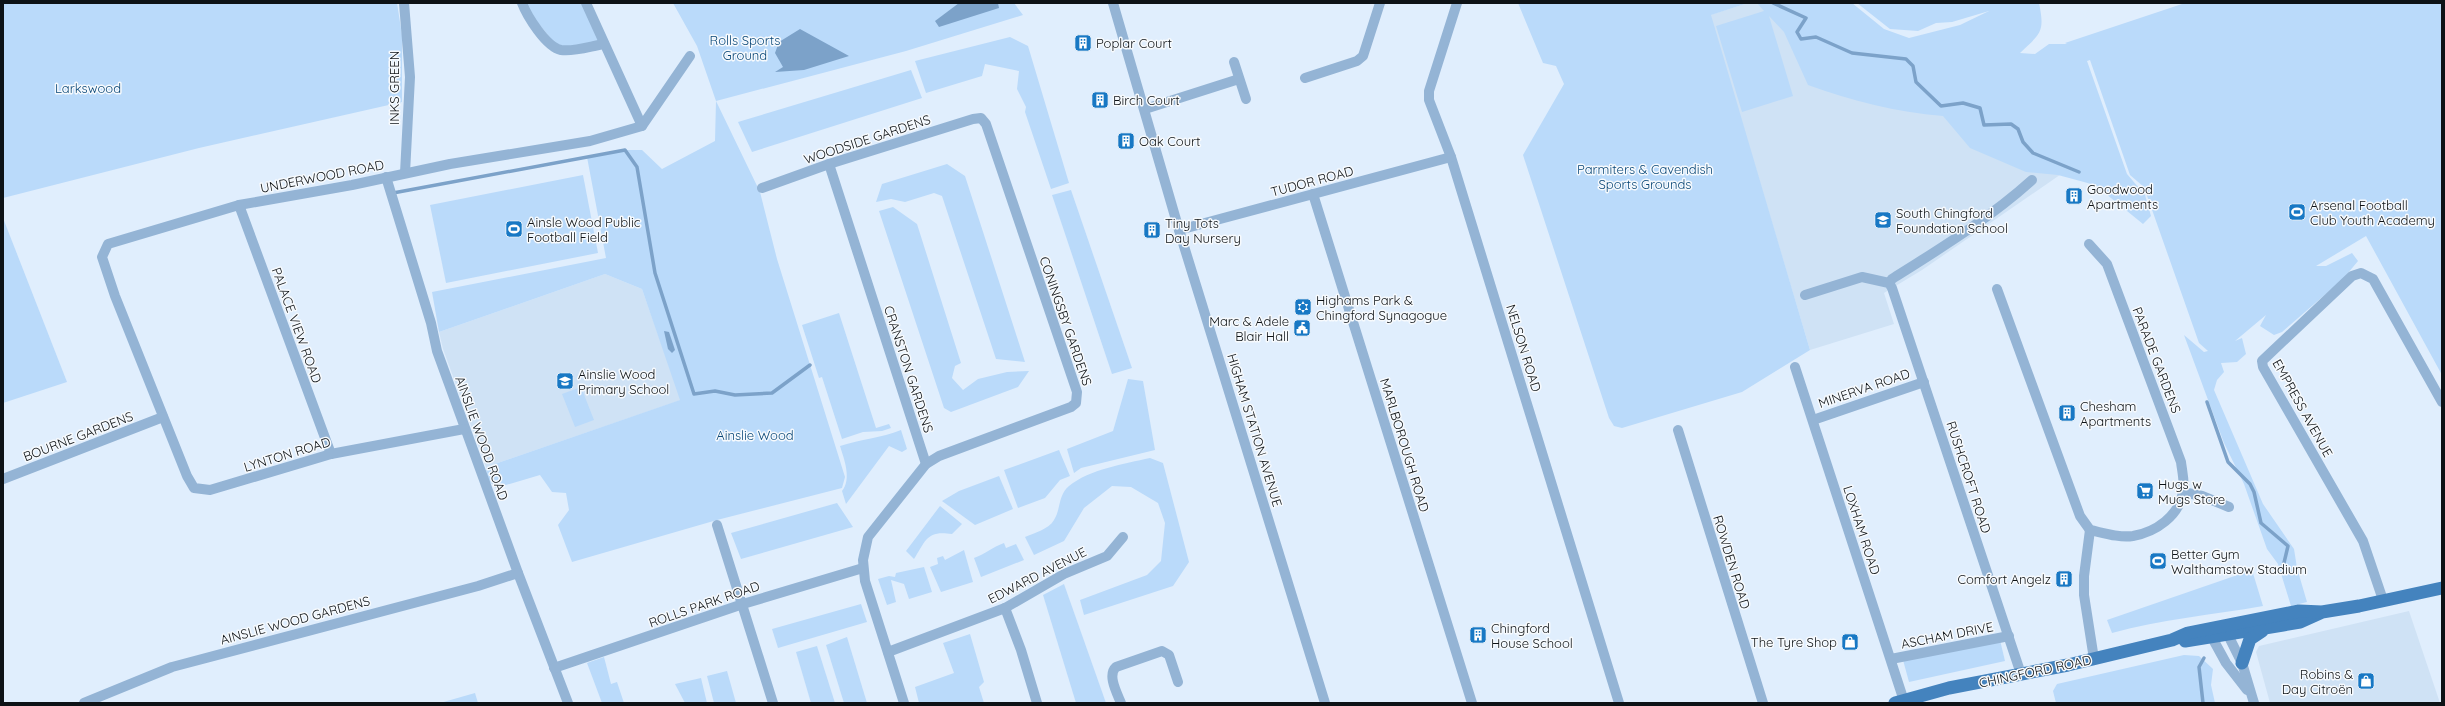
<svg xmlns="http://www.w3.org/2000/svg" width="2445" height="706" font-family="Quicksand,sans-serif">
  <style>
    .built { fill: #cfe2f5 }
    .green { fill: #badafa }
    .water { fill: #7ca2c9 }
    .lines { fill: none; stroke-linecap: round; stroke-linejoin: round }
    .stream { stroke: #7ca2c9; stroke-width: 3.5 }
    .minor { stroke: #94b4d5; stroke-width: 10 }
    .major { stroke: #4483be; stroke-width: 13 }
    .labels { text-anchor: middle; dominant-baseline: central; stroke-width: 3; stroke-linejoin: round; paint-order: stroke }
    .park-label { font-size: 13px; fill: #074677; stroke: #f7fafd }
    .poi-label { font-size: 13px; fill: #0d1216; stroke: #f7fafd; text-anchor: start }
    .street-label { font-size: 13px; fill: #0d1216; stroke: #f7fafd }
  </style>
  <rect width="100%" height="100%" fill="#e0eefd"/>
  <!-- built -->
  <g class="built">
    <path d="M1748,3H1772L1988,129L2067,170L1922,270L1884,293L1894,324L1810,350L1710,15Z"/>
    <path d="M605,274L642,289L681,400L486,467L443,349L439,332Z"/>
    <path d="M2409,611L2440,703H2270L2256,652L2259,646Z"/>
  </g>
  <!-- green -->
  <g class="green">
    <path d="M3,3H397L402,35V102L199,148L3,198Z"/>
    <path d="M522,3H586L604,44L560,50Z"/>
    <path d="M673,3H1014L1023,15L906,51L716,101L760,192L777,259L845,477L842,488L717,520L572,562L558,525L569,510L566,493L552,492L540,475L496,488L487,479L486,467L680,400L642,289L605,274L439,332L432,292L606,258L587,157L625,150H642L662,169L715,141L716,101L697,46Z"/>
    <path d="M1518,3H1748L1711,15L1810,350L1742,392L1622,428L1614,426L1609,418L1523,155L1564,84L1556,66L1543,63Z"/>
    <path d="M1757,3H1852L1884,29L1909,38L1960,25L1989,11L1952,22L1936,23L1918,31L1890,29L1857,3H2039C2045,32 2041,33 2020,53L2035,54L2049,44H2067L2065,43L2185,3H2442V375L2366,236L2316,266H2326L2352,253L2358,261L2343,279L2282,332L2274,335L2260,326L2266,315L2235,341L2242,338L2246,354L2237,362L2221,363L2224,372L2217,380L2214,390L2263,504L2294,549L2297,568L2307,602L2291,606L2278,564L2267,549L2244,484L2224,443L2184,335L2204,352L2208,351L2199,343L2144,187L2130,175L2090,60L2087,61L2127,174L2145,195L2151,216L2143,224L2095,185L2058,175L2026,172L1970,148L1943,116C1896,112 1852,101 1808,85L1784,32L1769,16L1793,96L1742,112L1716,26L1764,11Z"/>
    <path d="M1010,37L1028,46L1069,183L1051,189L1025,112L1026,107L1017,89L1019,71L985,64L982,76L926,93L915,61Z"/>
    <path d="M911,70L922,98L752,152L738,122Z"/>
    <path d="M947,164L965,176L1025,362L996,359L942,196L934,193L905,202L891,199L876,202L882,184Z"/>
    <path d="M583,175L598,253L446,283L430,205Z"/>
    <path d="M1071,190L1132,368L1112,374L1052,195Z"/>
    <path d="M893,207L917,224L961,363L955,366L952,378L963,390L978,379L1007,372L1029,371L1018,387L951,412L944,408L879,211Z"/>
    <path d="M3,218L67,382L3,403Z"/>
    <path d="M839,313L876,428L889,424L891,428L882,431L863,432L842,439L822,377L819,378L802,325Z"/>
    <path d="M1128,379L1143,381L1155,450L1081,468L1074,473L1067,449L1113,431Z"/>
    <path d="M581,387L594,420L575,427L562,394Z"/>
    <path d="M901,430L907,449L902,452L889,446L846,504L842,491C852,479 844,459 840,446C861,439 881,438 901,430Z"/>
    <path d="M1059,450L1070,476L1060,480L1045,498L1018,508L1004,470Z"/>
    <path d="M1150,458L1163,463L1189,562L1173,586L1084,615L1080,600L1147,575L1161,561L1165,523L1158,503L1131,487L1112,486L1084,508L1064,541L1034,555L1025,537C1034,533 1049,529 1054,520C1061,509 1058,495 1069,486C1090,469 1124,464 1150,458Z"/>
    <path d="M999,476L1013,509L975,525L942,501L959,491Z"/>
    <path d="M837,503L853,527L741,559L731,533Z"/>
    <path d="M940,506L962,524L952,534C927,530 926,540 914,559L906,551Z"/>
    <path d="M1004,543L1006,548L1016,544L1024,560L981,577L974,558C986,554 992,547 1004,543Z"/>
    <path d="M964,550L973,582L941,592L930,567L938,564L937,558L943,556L945,560Z"/>
    <path d="M924,567L932,592L909,599L904,584L891,580L896,602L887,605L878,579L889,576L895,577L896,573Z"/>
    <path d="M2252,570L2263,606C2213,615 2161,619 2112,633L2107,620Z"/>
    <path d="M1064,584L1106,703H1076L1043,595Z"/>
    <path d="M861,604L867,622L778,648L772,629Z"/>
    <path d="M970,634L984,682L979,687L984,703H919L915,687L954,673L943,643Z"/>
    <path d="M847,637L867,703H844L826,645Z"/>
    <path d="M2000,640L2005,661L1909,682L1903,660Z"/>
    <path d="M817,646L835,703H811L796,652Z"/>
    <path d="M2184,655L2199,656L2213,669L2211,685L2215,703H2056L2053,691L2057,684Z"/>
    <path d="M604,657L611,684L617,682L624,703H602L587,663Z"/>
    <path d="M727,671L736,703H714L707,676Z"/>
    <path d="M701,678L707,703H685L675,684Z"/>
    <path d="M475,693L478,703H440Z"/>
  </g>
  <!-- water -->
  <g class="water">
    <path d="M959,3H998L999,8L939,27L935,21Z"/>
    <path d="M800,29L849,56L804,70L775,72L783,67L775,53L779,42Z"/>
    <path d="M664,331L669,332L675,350L672,353L668,349Z"/>
  </g>
  <g class="lines">
    <!-- stream -->
    <g class="stream">
      <path d="M1773,3L1806,18L1797,32L1801,39L1816,37L1852,53L1906,59L1913,66L1916,82L1941,106L1963,103L1980,108L1984,125L2011,124L2018,129L2023,142L2033,153L2079,172"/>
      <path d="M393,193L625,150L637,167L655,273L694,394L715,391L735,395L772,393L810,365"/>
      <path d="M2207,402L2228,462L2250,484L2254,492L2261,523L2288,546L2283,567"/>
      <path d="M2203,703L2199,667L2204,658"/>
    </g>
    <!-- minor -->
    <g class="minor">
      <path d="M404,3L410,77L405,173"/>
      <path d="M522,3C527,16 546,47 561,50C574,52 591,46 604,44"/>
      <path d="M586,3L642,126"/>
      <path d="M1113,3L1179,230L1325,703"/>
      <path d="M1457,3L1429,91V100L1451,157L1619,703"/>
      <path d="M1234,62L1246,99"/>
      <path d="M1305,78L1357,61L1363,56L1380,3"/>
      <path d="M1145,109L1239,79"/>
      <path d="M829,164L926,464"/>
      <path d="M386,177L431,323L437,351L518,573L568,703"/>
      <path d="M762,188L829,164L973,119L981,118L986,124L1077,392L1076,403L1071,407L939,456L926,464L868,537L863,560L865,581L904,703"/>
      <path d="M1313,194L1472,703"/>
      <path d="M239,205L331,454"/>
      <path d="M1179,230L1451,157"/>
      <path d="M1889,283L1892,279C1941,248 1990,218 2032,180"/>
      <path d="M1997,289L2080,516L2090,530C2104,533 2119,538 2133,536C2156,532 2179,516 2183,492C2185,482 2182,471 2181,462L2107,264L2089,244"/>
      <path d="M1805,295L1862,277L1889,283L1892,288L2021,674"/>
      <path d="M1795,367L1904,701"/>
      <path d="M1813,420L1924,382"/>
      <path d="M464,429L331,454L210,490L194,488L187,476L115,296L102,257L108,244L239,205L352,185L450,164L590,141L642,126L690,56"/>
      <path d="M1678,430L1763,703"/>
      <path d="M3,479L163,417"/>
      <path d="M2183,492L2202,496L2229,507"/>
      <path d="M717,525L773,703"/>
      <path d="M2090,530L2084,576V595L2094,659"/>
      <path d="M2383,600L2363,541L2263,367L2262,361L2352,276L2361,273L2373,279L2442,402"/>
      <path d="M1005,608L1021,650L1037,703"/>
      <path d="M2225,629L2242,663L2254,703"/>
      <path d="M2209,632L2226,663L2247,690"/>
      <path d="M888,652L1005,608L1064,574L1107,556L1123,537"/>
      <path d="M1891,659L2009,636"/>
      <path d="M554,668L743,604L863,568"/>
      <path d="M84,703L172,667L478,586L518,573"/>
      <path d="M1121,703C1117,693 1107,675 1116,667L1162,651L1169,655L1178,682"/>
    </g>
    <!-- major -->
    <g class="major">
      <path d="M2185,641L2283,625L2300,622L2320,613"/>
      <path d="M2242,663L2250,639L2262,631"/>
      <path d="M1895,703L1949,688L2068,665L2172,640L2188,633L2238,623L2299,611L2322,612L2359,606L2442,588"/>
    </g>
  </g>
  <!-- icons -->
  <defs>
    <symbol id="building-square" viewBox="-11 -11 22 22"><rect x="-9" y="-9" width="18" height="18" rx="4" fill="#1878c4" stroke="#f7fafd"/><path d="M-4-6H4V6H1V3H-1V6H-4ZM-2.5-4.3h1.7v1.8h-1.7ZM.8-4.3h1.7v1.8H.8ZM-2.5-1h1.7V.8h-1.7ZM.8-1h1.7V.8H.8Z" fill="#fff"/></symbol>
    <symbol id="stadium-square" viewBox="-11 -11 22 22"><rect x="-9" y="-9" width="18" height="18" rx="4" fill="#1878c4" stroke="#f7fafd"/><path d="M0-5a6.5 5 0 1 0 0 10a6.5 5 0 1 0 0-10ZM-3.5-1.8h7v3.6h-7Z" fill="#fff"/></symbol>
    <symbol id="school-square" viewBox="-11 -11 22 22"><rect x="-9" y="-9" width="18" height="18" rx="4" fill="#1878c4" stroke="#f7fafd"/><path d="M0-5L7-2L0 1L-7-2ZM-4 1L0 2.5L4 1V4Q0 6-4 4Z" fill="#fff"/></symbol>
    <symbol id="synagogue-square" viewBox="-11 -11 22 22"><rect x="-9" y="-9" width="18" height="18" rx="4" fill="#1878c4" stroke="#f7fafd"/><path d="M0-6.5L5.6 3.2H-5.6ZM0 6.5L5.6-3.2H-5.6Z" fill="#fff"/></symbol>
    <symbol id="civic-square" viewBox="-11 -11 22 22"><rect x="-9" y="-9" width="18" height="18" rx="4" fill="#1878c4" stroke="#f7fafd"/><path d="M-.6-6.5H3V-4.5H.6V-3L4-1V1h2V6H-6V1h2V-1L-.6-3ZM-1.2 2.5V6h2.4V2.5Z" fill="#fff"/></symbol>
    <symbol id="supermarket-square" viewBox="-11 -11 22 22"><rect x="-9" y="-9" width="18" height="18" rx="4" fill="#1878c4" stroke="#f7fafd"/><path d="M-6-5.5h2.5l.6 2H6L4.5 2H-2.5L-4.4-4H-6ZM-1.5 3.2a1.3 1.3 0 1 0 .1 0ZM3 3.2a1.3 1.3 0 1 0 .1 0Z" fill="#fff"/></symbol>
    <symbol id="shop-square" viewBox="-11 -11 22 22"><rect x="-9" y="-9" width="18" height="18" rx="4" fill="#1878c4" stroke="#f7fafd"/><path d="M-5-2.5h2.3a2.7 3.5 0 0 1 5.4 0H5L5.5 6h-11ZM-1.5-2.5h3a1.5 2.3 0 0 0-3 0Z" fill="#fff"/></symbol>
  </defs>
  <g fill-rule="evenodd">
    <use href="#building-square" x="1073" y="33" width="20" height="20"/>
    <use href="#building-square" x="1090" y="90" width="20" height="20"/>
    <use href="#building-square" x="1116" y="131" width="20" height="20"/>
    <use href="#building-square" x="2064" y="186" width="20" height="20"/>
    <use href="#stadium-square" x="2287" y="202" width="20" height="20"/>
    <use href="#school-square" x="1873" y="210" width="20" height="20"/>
    <use href="#stadium-square" x="504" y="219" width="20" height="20"/>
    <use href="#building-square" x="1142" y="220" width="20" height="20"/>
    <use href="#synagogue-square" x="1293" y="297" width="20" height="20"/>
    <use href="#civic-square" x="1292" y="318" width="20" height="20"/>
    <use href="#school-square" x="555" y="371" width="20" height="20"/>
    <use href="#building-square" x="2057" y="403" width="20" height="20"/>
    <use href="#supermarket-square" x="2135" y="481" width="20" height="20"/>
    <use href="#stadium-square" x="2148" y="551" width="20" height="20"/>
    <use href="#building-square" x="2054" y="569" width="20" height="20"/>
    <use href="#building-square" x="1468" y="625" width="20" height="20"/>
    <use href="#shop-square" x="1840" y="632" width="20" height="20"/>
    <use href="#shop-square" x="2356" y="671" width="20" height="20"/>
  </g>
  <g class="labels">
    <!-- park labels -->
    <g class="park-label">
      <text x="745" y="40">Rolls Sports<tspan x="745" dy="15">Ground</tspan></text>
      <text x="88" y="88">Larkswood</text>
      <text x="1645" y="169">Parmiters &amp; Cavendish<tspan x="1645" dy="15">Sports Grounds</tspan></text>
      <text x="755" y="435">Ainslie Wood</text>
    </g>
    <!-- poi labels -->
    <g class="poi-label">
      <text x="1096" y="43">Poplar Court</text>
      <text x="1113" y="100">Birch Court</text>
      <text x="1139" y="141">Oak Court</text>
      <text x="2087" y="189">Goodwood<tspan x="2087" dy="15">Apartments</tspan></text>
      <text x="2310" y="205">Arsenal Football<tspan x="2310" dy="15">Club Youth Academy</tspan></text>
      <text x="1896" y="213">South Chingford<tspan x="1896" dy="15">Foundation School</tspan></text>
      <text x="527" y="222">Ainsle Wood Public<tspan x="527" dy="15">Football Field</tspan></text>
      <text x="1165" y="223">Tiny Tots<tspan x="1165" dy="15">Day Nursery</tspan></text>
      <text x="1316" y="300">Highams Park &amp;<tspan x="1316" dy="15">Chingford Synagogue</tspan></text>
      <text x="1289" y="321" text-anchor="end">Marc &amp; Adele<tspan x="1289" dy="15">Blair Hall</tspan></text>
      <text x="578" y="374">Ainslie Wood<tspan x="578" dy="15">Primary School</tspan></text>
      <text x="2080" y="406">Chesham<tspan x="2080" dy="15">Apartments</tspan></text>
      <text x="2158" y="484">Hugs w<tspan x="2158" dy="15">Mugs Store</tspan></text>
      <text x="2171" y="554">Better Gym<tspan x="2171" dy="15">Walthamstow Stadium</tspan></text>
      <text x="2051" y="579" text-anchor="end">Comfort Angelz</text>
      <text x="1491" y="628">Chingford<tspan x="1491" dy="15">House School</tspan></text>
      <text x="1837" y="642" text-anchor="end">The Tyre Shop</text>
      <text x="2353" y="674" text-anchor="end">Robins &amp;<tspan x="2353" dy="15">Day Citroën</tspan></text>
    </g>
    <!-- street labels -->
    <g class="street-label">
      <text transform="translate(394 88) rotate(-90)">INKS GREEN</text>
      <text transform="translate(867 139) rotate(-18)">WOODSIDE GARDENS</text>
      <text transform="translate(322 176) rotate(-11)">UNDERWOOD ROAD</text>
      <text transform="translate(1312 181) rotate(-15)">TUDOR ROAD</text>
      <text transform="translate(1066 321) rotate(71)">CONINGSBY GARDENS</text>
      <text transform="translate(297 325) rotate(70)">PALACE VIEW ROAD</text>
      <text transform="translate(1524 348) rotate(73)">NELSON ROAD</text>
      <text transform="translate(2157 360) rotate(69)">PARADE GARDENS</text>
      <text transform="translate(909 369) rotate(72)">CRANSTON GARDENS</text>
      <text transform="translate(1864 388) rotate(-19)">MINERVA ROAD</text>
      <text transform="translate(2303 408) rotate(61)">EMPRESS AVENUE</text>
      <text transform="translate(1255 430) rotate(73)">HIGHAM STATION AVENUE</text>
      <text transform="translate(78 436) rotate(-21)">BOURNE GARDENS</text>
      <text transform="translate(482 438) rotate(70)">AINSLIE WOOD ROAD</text>
      <text transform="translate(1405 445) rotate(73)">MARLBOROUGH ROAD</text>
      <text transform="translate(287 454) rotate(-17)">LYNTON ROAD</text>
      <text transform="translate(1969 477) rotate(72)">RUSHCROFT ROAD</text>
      <text transform="translate(1862 530) rotate(72)">LOXHAM ROAD</text>
      <text transform="translate(1732 562) rotate(73)">ROWDEN ROAD</text>
      <text transform="translate(1037 575) rotate(-27)">EDWARD AVENUE</text>
      <text transform="translate(704 604) rotate(-19)">ROLLS PARK ROAD</text>
      <text transform="translate(295 620) rotate(-15)">AINSLIE WOOD GARDENS</text>
      <text transform="translate(1947 635) rotate(-11)">ASCHAM DRIVE</text>
      <text transform="translate(2035 671) rotate(-12)">CHINGFORD ROAD</text>
    </g>
  </g>
  <!-- border -->
  <rect width="2445" height="706" fill="none" stroke="#0d1216" stroke-width="8"/>
</svg>
